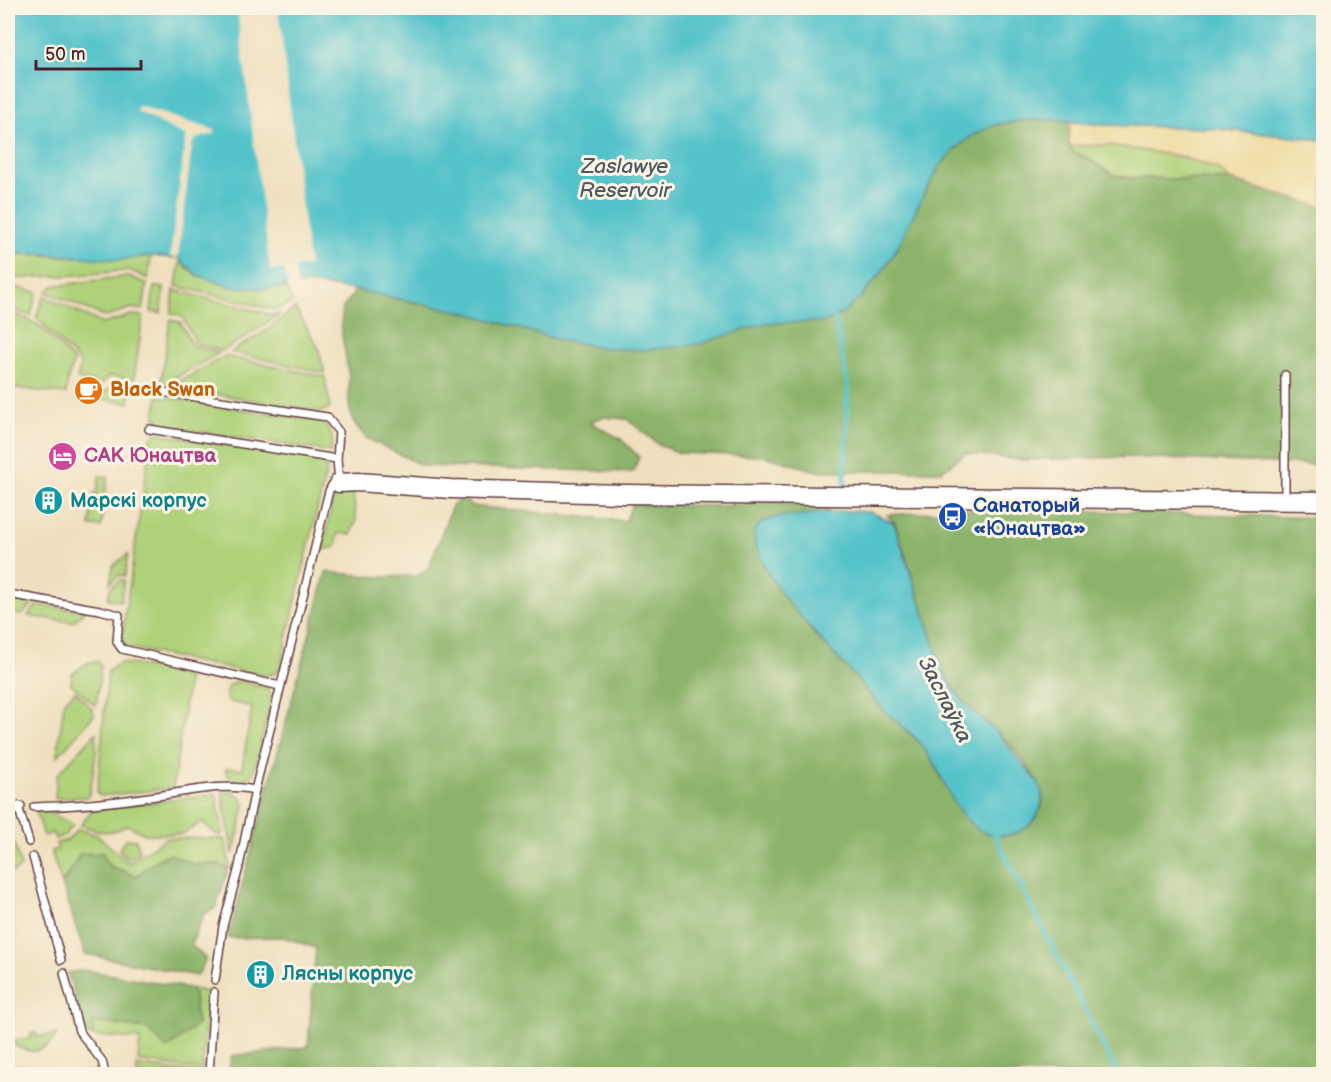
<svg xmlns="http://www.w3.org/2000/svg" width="1331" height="1082" font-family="'Balsamiq Sans',sans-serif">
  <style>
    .green { fill: #afd179; stroke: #7c7852; stroke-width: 1.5 }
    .forest { fill: #8bb369; stroke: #6a694a; stroke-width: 1.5 }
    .sand { fill: #eeda9e; stroke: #9c7c64; stroke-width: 1.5 }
    .water { fill: #55c3ca; stroke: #50717a; stroke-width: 1.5 }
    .pier { fill: #efdfbe }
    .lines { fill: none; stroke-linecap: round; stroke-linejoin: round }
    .stream { stroke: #55c3ca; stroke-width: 4.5 }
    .lane-casing { stroke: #633c41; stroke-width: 10 }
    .secondary-casing { stroke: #633c41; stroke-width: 21 }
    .lane { stroke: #fff; stroke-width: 7 }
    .secondary { stroke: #fff; stroke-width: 18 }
    .labels { text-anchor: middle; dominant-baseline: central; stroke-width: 6; stroke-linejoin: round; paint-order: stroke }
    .food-label { font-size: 20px; font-weight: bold; fill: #c56008; stroke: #fcf5e5; text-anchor: start }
    .hotel-label { font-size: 20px; font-weight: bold; fill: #b23c85; stroke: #fcf5e5; text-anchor: start }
    .culture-label { font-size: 20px; font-weight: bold; fill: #0d838f; stroke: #fcf5e5; text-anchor: start }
    .transit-label { font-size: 20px; font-weight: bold; fill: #164399; stroke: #fcf5e5; text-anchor: start }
    .water-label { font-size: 21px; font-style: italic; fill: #4e5863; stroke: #fcf5e5 }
  </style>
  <rect width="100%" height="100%" fill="#fcf5e5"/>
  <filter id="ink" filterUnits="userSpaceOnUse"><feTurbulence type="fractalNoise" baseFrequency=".0167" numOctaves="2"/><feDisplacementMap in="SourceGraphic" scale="12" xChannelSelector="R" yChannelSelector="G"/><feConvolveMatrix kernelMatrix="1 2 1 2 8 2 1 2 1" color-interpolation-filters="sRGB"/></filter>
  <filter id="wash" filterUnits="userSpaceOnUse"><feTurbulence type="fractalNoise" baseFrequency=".008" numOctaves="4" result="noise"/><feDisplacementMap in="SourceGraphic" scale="24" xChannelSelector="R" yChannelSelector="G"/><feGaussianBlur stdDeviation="1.35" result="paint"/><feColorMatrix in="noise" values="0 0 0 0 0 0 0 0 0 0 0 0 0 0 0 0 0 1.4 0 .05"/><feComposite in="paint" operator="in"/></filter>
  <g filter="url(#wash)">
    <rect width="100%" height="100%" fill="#efdfbe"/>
    <!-- green -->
    <g class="green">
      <path d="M1109,145L1178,156L1217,168L1230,180L1132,178L1113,175L1087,158L1075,153L1069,146Z"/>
      <path d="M8,254C55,254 103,261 151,256L148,279L130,270L91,274L8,279Z"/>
      <path d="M180,262L197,275L268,289L287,287L292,303L276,310L176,286Z"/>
      <path d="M129,276L147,284L143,310L131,308L106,317L46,292L53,286Z"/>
      <path d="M8,286L37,292L31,315L8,310Z"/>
      <path d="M154,287L164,288L161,313L151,312Z"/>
      <path d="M174,290L273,315H280L223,351L197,344L181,315L171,314Z"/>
      <path d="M44,296L103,324L132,315L143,316L134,379L109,376L103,383L77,379L81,365L78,360L36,318Z"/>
      <path d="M295,308L318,347L325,373L231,352L269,329Z"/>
      <path d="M8,315C35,313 56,343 74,361L68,378L66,394L8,387Z"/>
      <path d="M170,320L180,322L193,346L219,353L162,385L161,382Z"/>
      <path d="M225,356L325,377L330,408L321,412L171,386Z"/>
      <path d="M112,388L131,391L129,403L101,399L104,392Z"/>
      <path d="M158,396L320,421C332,429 334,438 331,452L162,426L155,416Z"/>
      <path d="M157,433L241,447L320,458L327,468L280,668L275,673L266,676L130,648L124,644L122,636L151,438Z"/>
      <path d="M99,476L108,477L104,503L93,501L94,493H97Z"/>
      <path d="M352,491L353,493L356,521L351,535L338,533L336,547L323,550L332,502L337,495Z"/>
      <path d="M92,504L104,506L101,527L90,526Z"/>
      <path d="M128,554L125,576L119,575L110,583L113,566Z"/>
      <path d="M120,580H124L121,601L108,599L110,588Z"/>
      <path d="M8,600L33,603L22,615L8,613Z"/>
      <path d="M37,605L85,610L73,622L28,616Z"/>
      <path d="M89,662H98L101,666L96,706L71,684L72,674Z"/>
      <path d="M120,663L179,671L188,680L173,788L100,796L97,793L108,671Z"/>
      <path d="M237,681L268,688L272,697L253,774C246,780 240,782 231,779L225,770L227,768L242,769L252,707L230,702L226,698L228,686Z"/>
      <path d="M75,691L93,710L94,715L57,757L64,702Z"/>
      <path d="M96,733V752L90,793L86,797L55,798L57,775Z"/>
      <path d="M233,792L242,798L245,806L233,854L222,793Z"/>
      <path d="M216,794L223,833L221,835L216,834L202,822L182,834H145L128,825C109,835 101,833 81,825L92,810Z"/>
      <path d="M36,810H46L73,825L65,835L55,839L53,833L44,836Z"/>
      <path d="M8,822L21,867L8,875Z"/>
      <path d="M78,829L97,835L129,863L166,838L223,839L226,843L230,869L219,864H193L170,854L157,860L136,876L80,854L62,884L51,851L58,849L56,843L68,840Z"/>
      <path d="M126,839L136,840L140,852L129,859L119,849Z"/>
      <path d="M193,989L208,992L202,1070L138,1061L140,1039L93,1036L92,1022L197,1025Z"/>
      <path d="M31,1033H36L37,1037L57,1034C43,1056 28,1054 8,1042L31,1038Z"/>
      <path d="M137,1066L201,1073V1074H137Z"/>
    </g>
    <!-- forest -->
    <g class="forest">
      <path d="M1028,120L1070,121L1069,146L1075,153L1087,158L1113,175L1132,178L1230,180L1323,207V465L1125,457L1020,460L966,453L942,471H817L764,456L680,453L659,445L627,419L603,417L590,422L621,439L639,457L633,472L423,466L366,438L354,423L349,406V378L341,327L343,308L356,290L468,313L556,339L603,348L738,331L766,323L835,318L861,297L881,273L895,252L924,194L939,167L953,151L973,135L994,125Z"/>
      <path d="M463,498L471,506L626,521L632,504L722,506L777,502L828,507V513L804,515L754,543L771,577L815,635L855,676L871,697L922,745L932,758L948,791L1017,833C1028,826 1041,816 1043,802C1045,782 1009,742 995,730C986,722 975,714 967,706C957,695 950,683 943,671L895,523L887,515L992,508L1323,518V1074H228L232,1056L308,1047L316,948L283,937L228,938L326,572L379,577L418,576L429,567L452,506Z"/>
      <path d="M103,853L109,866L136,876L157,860L170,854L193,864H219L228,869L216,908L204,914L191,945L206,959L197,976L85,954L62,884L80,854Z"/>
      <path d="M84,970L193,989L197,1025L167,1049L147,1029L93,1022V1036L86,1035L68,973Z"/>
    </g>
    <!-- sand -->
    <path class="sand" d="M1070,121L1104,125L1209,128L1323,140V207L1230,180L1217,168L1178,156L1109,145L1069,146Z"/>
    <!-- water -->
    <g class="water">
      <path d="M8,8H1323V140L1209,128L1104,125L1058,120H1028L994,125L973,135L953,151L939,167L924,194L895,252L881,273L861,297L843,313L824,322L766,323L695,345L645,350L603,348L556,339L468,313L356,290L310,284L268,289L230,287L197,275L178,258H174L151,256L119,260L42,254H8Z"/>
      <path d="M847,511L871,512L894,523L943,671L953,689L967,706L997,732L1039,784C1055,822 1005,851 975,827C949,807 943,771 923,747C912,732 896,722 883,709C871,697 862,684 850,671C821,639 754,575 754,531L762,522L777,517Z"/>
    </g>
    <!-- pier -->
    <g class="pier">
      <path d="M237,8H278L309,266L295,267L298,288L288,290L285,269L270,270Z"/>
      <path d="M138,106L214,130V134L195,139V142L192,143L178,258L170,257L186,136L137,111Z"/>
    </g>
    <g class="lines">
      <!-- stream -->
      <g class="stream">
        <path d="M835,318L848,388L844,493"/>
        <path d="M993,832L1118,1074"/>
      </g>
    </g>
  </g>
  <g filter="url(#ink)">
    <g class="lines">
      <defs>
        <g id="lane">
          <path d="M156,391L327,417L339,432L337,459"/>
          <path d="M149,429L337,459L339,483L332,485L329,491L255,790L238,871L223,926L215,980"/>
          <path d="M1285,498V375"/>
          <path d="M8,594L100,610L119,615L117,642L122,649L280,686"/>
          <path d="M21,806H18L29,842"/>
          <path d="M34,807C73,806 111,803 149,797C184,793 220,782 255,790"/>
          <path d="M33,857L61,960"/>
          <path d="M64,973L79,1031L102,1061L105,1074"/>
          <path d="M209,1074L214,992"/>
        </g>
        <path id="secondary" d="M339,483L359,482L451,489L622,494L1324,501"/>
      </defs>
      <!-- lane casing -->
      <use href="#lane" class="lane-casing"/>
      <!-- secondary casing -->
      <use href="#secondary" class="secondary-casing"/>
      <!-- lane -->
      <use href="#lane" class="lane"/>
      <!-- secondary -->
      <use href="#secondary" class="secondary"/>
    </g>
  </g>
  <!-- icons -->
  <defs>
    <symbol id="cafe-disc" viewBox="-11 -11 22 22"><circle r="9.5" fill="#e8710a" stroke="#fcf5e5"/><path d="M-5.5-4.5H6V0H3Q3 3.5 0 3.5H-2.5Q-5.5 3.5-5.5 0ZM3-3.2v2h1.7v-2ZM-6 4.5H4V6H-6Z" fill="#fff"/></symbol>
    <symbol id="hotel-disc" viewBox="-11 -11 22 22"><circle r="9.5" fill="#d1479c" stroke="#fcf5e5"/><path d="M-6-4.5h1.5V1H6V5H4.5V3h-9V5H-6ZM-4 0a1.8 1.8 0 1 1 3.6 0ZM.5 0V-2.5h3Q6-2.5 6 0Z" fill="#fff"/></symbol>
    <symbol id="building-disc" viewBox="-11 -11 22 22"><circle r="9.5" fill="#0f9aa8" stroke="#fcf5e5"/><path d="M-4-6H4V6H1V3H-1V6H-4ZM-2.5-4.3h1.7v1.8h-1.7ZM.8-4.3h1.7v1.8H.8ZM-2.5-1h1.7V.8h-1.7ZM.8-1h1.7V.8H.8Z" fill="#fff"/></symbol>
    <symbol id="bus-disc" viewBox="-11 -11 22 22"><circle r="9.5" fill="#1a4fb4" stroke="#fcf5e5"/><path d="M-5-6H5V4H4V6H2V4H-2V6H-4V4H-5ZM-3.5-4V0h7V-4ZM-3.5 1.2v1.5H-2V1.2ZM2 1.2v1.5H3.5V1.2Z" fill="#fff"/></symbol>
  </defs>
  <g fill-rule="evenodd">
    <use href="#cafe-disc" x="72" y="374" width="33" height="33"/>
    <use href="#hotel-disc" x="46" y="440" width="33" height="33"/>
    <use href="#building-disc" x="32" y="484" width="33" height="33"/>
    <use href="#bus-disc" x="936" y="500" width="33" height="33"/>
    <use href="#building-disc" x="244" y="958" width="33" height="33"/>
  </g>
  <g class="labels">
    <!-- food labels -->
    <g class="food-label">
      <text x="110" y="390">Black Swan</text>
    </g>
    <!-- hotel labels -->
    <g class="hotel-label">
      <text x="84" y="456">САК Юнацтва</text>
    </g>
    <!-- culture labels -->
    <g class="culture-label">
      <text x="70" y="501">Марскі корпус</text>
      <text x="282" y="974">Лясны корпус</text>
    </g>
    <!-- transit labels -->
    <g class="transit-label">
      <text x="973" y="506">Санаторый<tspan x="973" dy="23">«Юнацтва»</tspan></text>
    </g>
    <!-- water labels -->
    <g class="water-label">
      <text x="625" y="166">Zaslawye<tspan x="625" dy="24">Reservoir</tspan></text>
      <text transform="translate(945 700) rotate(63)">Заслаўка</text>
    </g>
  </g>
  <!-- margin -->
  <rect width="1331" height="1082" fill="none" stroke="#fcf5e5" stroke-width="30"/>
  <!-- scale -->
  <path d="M36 60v9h105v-9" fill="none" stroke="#4a1f2b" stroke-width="3"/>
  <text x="45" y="60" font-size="18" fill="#4a1f2b" stroke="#fcf5e5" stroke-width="4.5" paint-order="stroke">50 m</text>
</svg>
